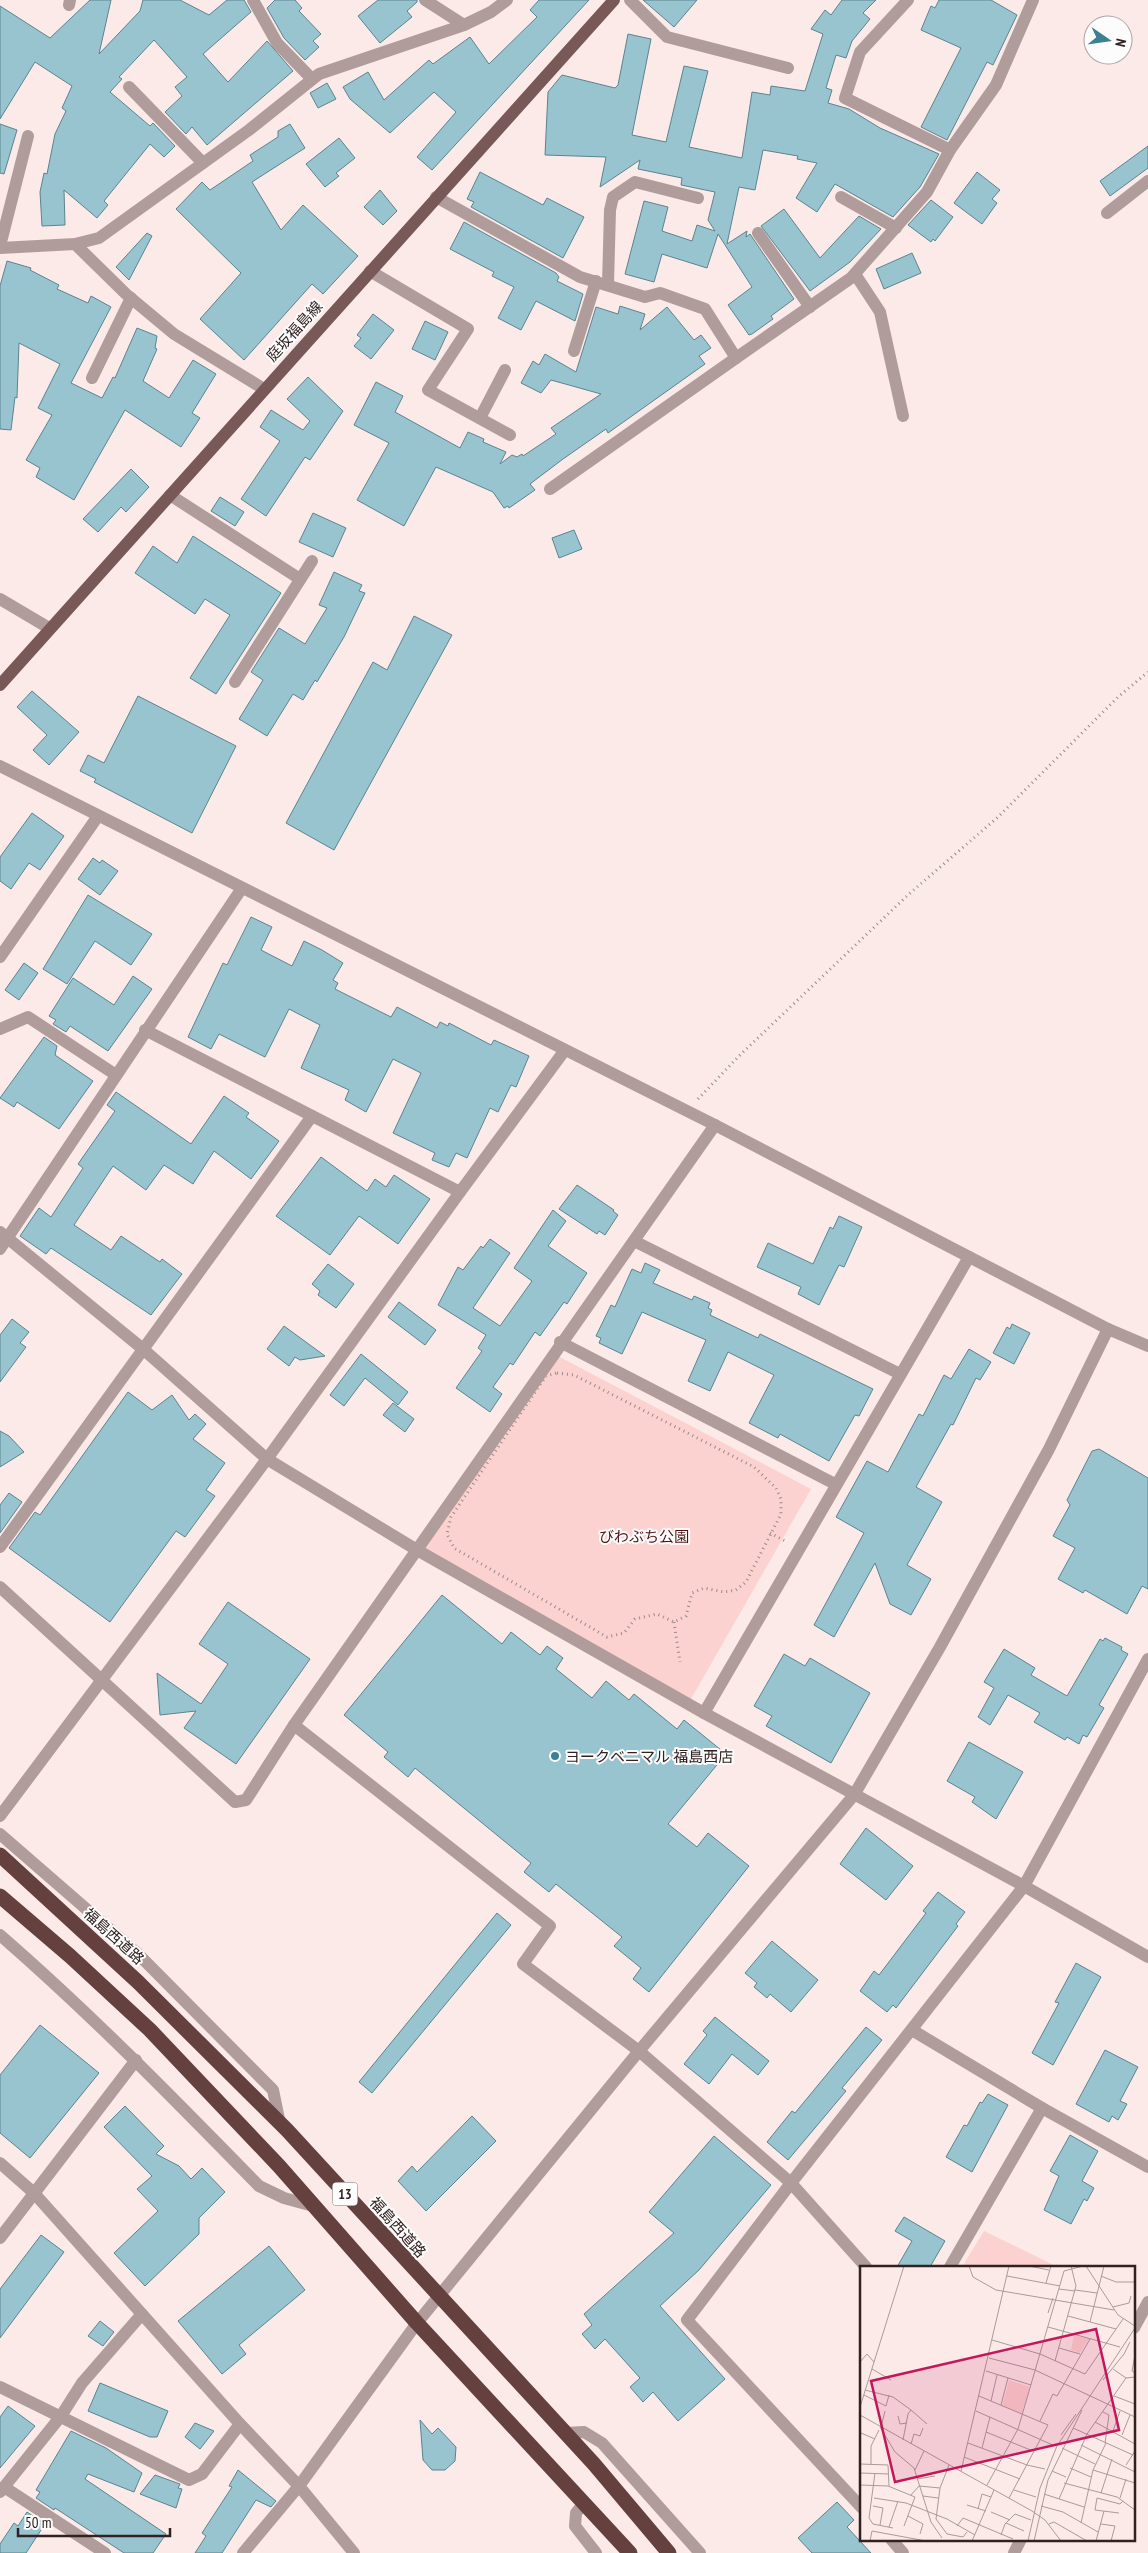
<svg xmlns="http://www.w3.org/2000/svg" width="1148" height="2553" font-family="'PT Sans Narrow','Noto Sans JP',sans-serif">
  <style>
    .green { fill: #fbd2cf }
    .building { fill: #98c4cf; stroke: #5a848f }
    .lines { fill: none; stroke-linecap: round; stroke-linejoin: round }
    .path { stroke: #9b8a89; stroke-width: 3; stroke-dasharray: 1 4; stroke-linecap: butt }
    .minor { stroke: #af9c9b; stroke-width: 12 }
    .major { stroke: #785957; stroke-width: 12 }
    .highway { stroke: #64413f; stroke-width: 15 }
    .poi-dot { fill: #3d8191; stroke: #fcfcfc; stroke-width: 2 }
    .labels { text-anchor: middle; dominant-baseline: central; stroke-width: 4; stroke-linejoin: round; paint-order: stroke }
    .shield { fill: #fcfcfc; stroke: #6e6362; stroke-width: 1 }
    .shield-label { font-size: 14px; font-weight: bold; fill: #312120 }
    .street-label { font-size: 15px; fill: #312120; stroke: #fcfcfc }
    .park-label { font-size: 15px; fill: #511215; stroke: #fcfcfc }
    .poi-label { font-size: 15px; fill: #312120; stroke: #fcfcfc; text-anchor: start }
    .inset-road { fill: none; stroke: #ab9a99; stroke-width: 1 }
    .view { fill: #c2185b; fill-opacity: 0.15; stroke: #c2185b; stroke-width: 2.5 }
    .inset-edge { fill: none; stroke: #312120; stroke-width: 2.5 }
  </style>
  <rect width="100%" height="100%" fill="#fceae9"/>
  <!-- green -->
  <g class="green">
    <path d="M554,1354L811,1489L691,1699L421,1549Z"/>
    <path d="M984,2231L1058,2267H962Z"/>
  </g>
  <!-- building -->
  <g class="building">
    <path d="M90,0H111L99,54L140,11L143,0H180L209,15L227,0H244L251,12L203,54L228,82L267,41L293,71L207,145L192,127L186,134L165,112L182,96L175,87L187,77L154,40L119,77L122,79L110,92L150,126L153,123L175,146L164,157L150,144L104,201L108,205L97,218L64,190L65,225L42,226L40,192L44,173L47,174L55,134L66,111L62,108L72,86L35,62L0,119V6L50,38Z"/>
    <path d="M275,0H295L302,8L299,11L321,34L313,41L319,47L305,60L284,38L267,8Z"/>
    <path d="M378,0H417V2L407,11L412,17L380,43L358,16Z"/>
    <path d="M539,0H589L432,170L417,157L456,112L434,92L390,133L350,99L343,87L368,72L384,100L429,60L433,64L470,37L489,64L537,17L530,10Z"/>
    <path d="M643,0H697L674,27Z"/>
    <path d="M842,0H876L863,13L870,19L852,41L846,58L836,55L826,88L832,90L828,103L849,109L880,128L939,154L920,187L893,217L835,184L817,212L796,198L817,163L797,159L798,156L763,150L755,190L739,187L727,244L747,231L746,237L750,234L794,299L771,316L773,319L752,334L749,335L728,305L752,287L718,234L707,268L662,254L654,282L625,274L644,201L668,207L662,231L692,241L697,225L715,231L708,220L715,192L681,185L682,178L638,169L640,160L600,187L606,157L545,155L548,92L562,75L615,88L618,85L628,34L651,39L632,135L666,142L684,66L708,71L689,147L742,158L752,92L770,95L771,86L805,91L823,34L811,29L825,10L831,15Z"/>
    <path d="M939,0H991L1017,15L993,65L987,62L947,140L921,127L961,48L921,30L931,6L935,8Z"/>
    <path d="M327,83L336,99L318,108L310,93Z"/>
    <path d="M0,124L17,130L4,174L0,173Z"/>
    <path d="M290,124L305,148L252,182L281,230L303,205L358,256L323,294L312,284L244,360L200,319L241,273L176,209L202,182L210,190L253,161L250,155L278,137V131Z"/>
    <path d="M339,138L355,158L336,173L339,176L325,187L306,164Z"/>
    <path d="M1148,146V168L1110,196L1100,181Z"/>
    <path d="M480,172L543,205L547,198L584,217L563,258L471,207L474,202L467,199Z"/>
    <path d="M977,172L1000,190L992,199L997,203L982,224L954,203Z"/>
    <path d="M380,190L397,211L383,225L364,207Z"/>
    <path d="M931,200L953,217L935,241L933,239L931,242L908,225Z"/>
    <path d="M784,209L820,258L859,216L881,229L850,262L810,291L761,226Z"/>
    <path d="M464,222L556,273L559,277L557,281L583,294L575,321L536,301L521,330L498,318L514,287L492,276L494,272L450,249Z"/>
    <path d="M147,233L152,236L129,280L116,267Z"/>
    <path d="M912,253L921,273L884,289L876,269Z"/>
    <path d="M7,261L31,268L30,270L59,285L57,289L88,303L91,296L111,307L71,383L102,398L113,377L115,378L137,328L157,336L155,348L157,349L143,381L169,398L193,360L216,374L192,413L200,418L181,447L125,410L74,500L36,477L40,468L26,460L52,415L38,408L60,364L19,343L17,398L15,397L11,430L0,429V286Z"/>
    <path d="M620,306L645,314L640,330L667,307L694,340L701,335L711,348L699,356L705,364L608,433L606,429L563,459L530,484L535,490L509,508L508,506L504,508L493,492L436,467L404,526L357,500L389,443L354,425L376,382L403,396L395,412L460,448L468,432L484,439L483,442L506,452L500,464L512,455L517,457L522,454L523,456L556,434L551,428L601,394L551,380L541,393L521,383L533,361L539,365L545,354L576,372L596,307L618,314Z"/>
    <path d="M373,314L394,330L371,359L354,346L361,338L357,335Z"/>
    <path d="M425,321L448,332L435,360L412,349Z"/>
    <path d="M308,377L343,411L310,460L305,457L266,516L241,499L280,441L260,427L271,410L303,430L310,421L287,399Z"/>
    <path d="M131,469L149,487L126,512L121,507L98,532L83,519Z"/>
    <path d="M220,497L244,512L235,526L211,511Z"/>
    <path d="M313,513L346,528L333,557L299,542Z"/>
    <path d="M574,530L582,549L559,558L552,538Z"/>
    <path d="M193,536L281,593L216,694L190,678L230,615L205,599L195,614L135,573L153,546L177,563Z"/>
    <path d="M334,572L362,585L359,591L365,593L344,637L317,682L315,680L303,700L293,694L267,736L239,719L263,680L251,672L279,628L305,644L327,608L319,605Z"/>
    <path d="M414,616L452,635L334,850L286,823L373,662L387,670Z"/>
    <path d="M32,691L79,732L49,765L33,750L47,735L17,707Z"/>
    <path d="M138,696L236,746L192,833L94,782L96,779L80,771L88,755L104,763Z"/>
    <path d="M32,813L64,836L40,870L29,863L11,889L0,881V857Z"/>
    <path d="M93,858L100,863L102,860L118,871L100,895L78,879Z"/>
    <path d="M88,895L152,934L131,965L95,941L67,984L43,969Z"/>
    <path d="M251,917L272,927L261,950L292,966L304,941L322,950L343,963L333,980L338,983L335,989L391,1017L397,1007L437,1028L440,1022L448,1026L449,1023L491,1045L494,1040L529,1056L516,1087L511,1085L498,1112L490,1108L467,1158L456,1153L449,1167L432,1160L435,1153L393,1133L421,1073L393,1059L366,1112L345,1100L349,1090L301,1068L320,1025L289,1009L265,1057L219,1034L211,1049L188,1037L223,963L227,965Z"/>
    <path d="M24,963L38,973L19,1000L5,990Z"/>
    <path d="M133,976L152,989L108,1051L70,1026L66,1032L53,1024L56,1020L49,1016L73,978L114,1005Z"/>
    <path d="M44,1037L57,1046L55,1055L93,1081L59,1129L17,1102L14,1107L0,1098Z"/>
    <path d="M116,1092L191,1144L224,1096L249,1113L246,1117L279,1141L251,1179L214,1151L193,1184L164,1165L146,1190L113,1166L74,1225L111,1250L121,1236L160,1262L162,1259L182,1274L151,1315L51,1248L46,1254L20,1236L39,1208L51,1217L83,1168L78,1164L115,1111L107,1105Z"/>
    <path d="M321,1157L367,1191L375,1179L386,1187L394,1175L430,1199L398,1244L359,1216L330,1255L276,1216Z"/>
    <path d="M577,1185L614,1210L613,1211L618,1215L605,1235L599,1231L597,1234L559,1209Z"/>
    <path d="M553,1210L566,1221L548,1246L587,1273L567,1304L564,1302L540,1336L535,1332L513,1365L510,1363L493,1387L502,1394L490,1412L456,1388L482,1351L478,1348L486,1335L438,1305L458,1267L463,1270L481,1246L483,1248L490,1239L510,1253L473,1308L500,1326L532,1281L514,1268Z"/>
    <path d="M839,1216L862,1227L844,1267L839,1265L819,1305L798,1294L801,1287L757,1267L768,1243L813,1264L830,1227L833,1229Z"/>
    <path d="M645,1263L660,1270L653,1283L692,1300L694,1296L710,1303L708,1308L712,1310L710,1315L758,1338L760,1334L873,1389L859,1416L855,1415L829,1461L780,1434L778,1438L749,1423L774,1375L728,1352L710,1391L688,1381L706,1340L642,1312L622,1354L599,1343L601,1338L596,1336L611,1305L615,1307L632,1269L641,1273Z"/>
    <path d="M328,1264L354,1284L336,1308L318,1295L320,1291L312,1284Z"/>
    <path d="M399,1302L436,1330L425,1345L388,1317Z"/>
    <path d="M12,1319L29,1332L20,1343L26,1347L0,1382V1335Z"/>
    <path d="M1012,1324L1030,1333L1014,1364L993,1353L1007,1327L1010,1329Z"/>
    <path d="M284,1326L325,1356L300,1360L295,1357L289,1366L267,1349Z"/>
    <path d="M969,1349L991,1362L980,1380L976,1378L953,1425L951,1424L916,1487L942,1502L907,1565L931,1579L911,1615L890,1604L875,1563L834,1637L814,1625L864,1533L836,1517L867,1461L888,1472L919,1414L923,1416L944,1375L951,1379Z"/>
    <path d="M361,1354L408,1392L398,1405L365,1378L344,1406L330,1395Z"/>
    <path d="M128,1392L152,1410L172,1395L189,1420L195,1414L206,1424L193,1439L225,1463L206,1490L215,1496L185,1537L176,1531L110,1622L9,1548L35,1512L40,1515Z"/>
    <path d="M393,1403L414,1419L405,1432L383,1415Z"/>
    <path d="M0,1431L9,1436L24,1452L0,1467Z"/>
    <path d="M1099,1449L1148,1478V1589L1142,1586L1127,1614L1085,1590L1083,1593L1058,1579L1075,1548L1053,1536L1070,1505L1067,1500L1092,1451Z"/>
    <path d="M9,1493L22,1502L0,1533V1505Z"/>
    <path d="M442,1595L502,1644L511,1632L540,1655L547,1646L563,1658L556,1669L592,1698L606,1681L629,1700L634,1694L677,1729L684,1720L726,1754L668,1824L697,1847L708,1833L749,1866L649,1992L633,1979L641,1968L614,1946L622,1937L556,1884L549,1892L524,1872L531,1863L415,1768L408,1777L384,1757L388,1752L344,1715Z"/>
    <path d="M228,1602L310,1659L236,1764L184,1728L196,1711L160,1715L157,1673L201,1704L228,1664L199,1644Z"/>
    <path d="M1105,1638L1122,1647L1121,1650L1128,1654L1099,1705L1104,1708L1087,1737L1083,1735L1079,1744L1067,1737L1065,1740L1034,1722L1040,1713L1008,1695L990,1725L978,1717L994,1688L984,1682L1004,1649L1035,1668L1031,1675L1067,1696L1100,1639L1103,1641Z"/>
    <path d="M784,1654L805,1666L810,1658L870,1693L831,1763L766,1726L772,1716L754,1706Z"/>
    <path d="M969,1742L1023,1772L996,1819L972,1802L975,1797L947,1781Z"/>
    <path d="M866,1828L913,1866L886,1900L840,1864Z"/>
    <path d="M938,1892L965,1912L956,1924L958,1926L896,2008L893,2005L887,2012L860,1991L874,1971L879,1975L926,1913L923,1911Z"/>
    <path d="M497,1913L511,1925L372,2093L359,2082Z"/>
    <path d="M772,1941L818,1980L791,2012L770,1994L767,1998L754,1987L757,1983L745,1973Z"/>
    <path d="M1076,1963L1101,1977L1053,2065L1032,2053L1059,2003L1055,2002Z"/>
    <path d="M715,2017L769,2061L758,2075L732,2054L709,2084L684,2064L707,2035L703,2031Z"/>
    <path d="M40,2025L99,2073L30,2158L0,2133V2075Z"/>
    <path d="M866,2027L882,2040L842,2088L846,2091L788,2160L767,2142L792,2111L795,2113Z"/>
    <path d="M1105,2050L1138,2067L1120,2101L1127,2104L1118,2120L1112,2116L1109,2122L1076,2104Z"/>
    <path d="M988,2094L1008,2105L972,2172L946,2157L964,2125L967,2126L980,2102L982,2103Z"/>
    <path d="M125,2106L164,2146L156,2154L179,2166L191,2179L202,2168L225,2192L199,2218V2234L145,2286L114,2253L158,2211L137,2189L152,2176L104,2127Z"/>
    <path d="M472,2116L496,2141L426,2211L398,2181L412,2166L417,2172Z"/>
    <path d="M1070,2135L1098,2151L1082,2181L1094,2188L1087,2201L1084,2199L1071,2224L1044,2210L1059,2176L1050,2171Z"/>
    <path d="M714,2136L771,2185L699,2270L660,2306L725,2379L678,2421L653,2392L643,2402L630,2387L640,2378L605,2339L595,2349L582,2334L592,2325L584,2314L674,2233L649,2212Z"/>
    <path d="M904,2217L945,2241L930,2267H897L912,2241L895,2231Z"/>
    <path d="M41,2235L64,2252L0,2338V2289Z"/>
    <path d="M269,2246L305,2290L239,2345L246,2354L222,2374L178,2321Z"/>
    <path d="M100,2321L114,2332L103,2346L88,2336Z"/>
    <path d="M100,2383L168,2411L157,2437H150L88,2411Z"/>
    <path d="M8,2406L35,2426L0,2468V2417Z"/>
    <path d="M420,2420L432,2434L438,2428L456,2447L455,2461L445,2470H432L423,2460Z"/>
    <path d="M195,2423L214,2431L200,2449L185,2437Z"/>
    <path d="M71,2431L106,2448L142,2473L134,2492L88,2474L85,2479L166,2534L153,2553H124L55,2508L54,2510L36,2498L40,2492L36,2490Z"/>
    <path d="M238,2470L276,2501L271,2507L256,2500L222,2553H195L206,2536L202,2533L232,2487L229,2486Z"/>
    <path d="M155,2475L180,2484L178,2488L182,2489L176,2508L140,2494Z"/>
    <path d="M837,2502L854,2520L847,2527L871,2553H812L798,2538Z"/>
    <path d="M27,2512L45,2524L26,2553H0V2544L14,2523L18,2526Z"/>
  </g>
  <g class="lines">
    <!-- path -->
    <g class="path">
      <path d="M698,1099L740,1055L909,894L997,818L1118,697L1148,672"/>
      <path d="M557,1373L574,1375L754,1467L776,1488L781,1499V1514L746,1582L736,1590L724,1592L704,1588L692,1593L686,1616L674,1622L657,1614L635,1619L624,1633L607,1637L454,1548L447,1534L451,1517L546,1376Z"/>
      <path d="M770,1533L785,1541"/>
      <path d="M674,1622L680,1662"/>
    </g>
    <!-- minor -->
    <g class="minor">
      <path d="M253,0L277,43L312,79"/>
      <path d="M425,0L464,25"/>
      <path d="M630,0L667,37L788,68"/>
      <path d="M908,0L860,52L845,98L950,150"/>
      <path d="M69,5L70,0"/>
      <path d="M129,87L203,163"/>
      <path d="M436,197L580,277L645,297L660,293L705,309L736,358L550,489"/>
      <path d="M841,197L896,228"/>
      <path d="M1107,213L1148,181"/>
      <path d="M758,233L810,307"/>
      <path d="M75,244L126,294L174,334L264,389"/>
      <path d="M0,246L28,136"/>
      <path d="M0,248L75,244L99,238L249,130L319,74L464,25L491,12L507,0"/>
      <path d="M370,271L468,329L428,390L510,435"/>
      <path d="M855,274L880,312L903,416"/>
      <path d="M608,284L610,210L613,197L635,182L698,198"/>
      <path d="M574,351L596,281"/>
      <path d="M736,358L851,278L927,192L950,150L996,85L1033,0"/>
      <path d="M92,378L131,298"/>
      <path d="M480,418L505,370"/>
      <path d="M170,495L300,579"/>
      <path d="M0,599L49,628"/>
      <path d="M235,682L312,561"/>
      <path d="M0,766L715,1125L1108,1329L1148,1346"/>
      <path d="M0,957L98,816"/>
      <path d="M0,1029L28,1017L116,1075"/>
      <path d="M145,1030L460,1192"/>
      <path d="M0,1232L143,1349L267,1459L417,1550L704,1713L1024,1886L1148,1957"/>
      <path d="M634,1241L900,1374"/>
      <path d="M0,1249L242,888"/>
      <path d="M560,1342L835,1484"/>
      <path d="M0,1547L312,1116"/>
      <path d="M0,1587L235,1802L246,1800L294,1725L715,1125"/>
      <path d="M704,1713L969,1257"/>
      <path d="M294,1725L550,1926L523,1964L639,2051L791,2183L866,2267"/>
      <path d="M0,1816L267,1459L460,1192L565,1050"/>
      <path d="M0,1834L137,1953L273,2090L280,2124"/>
      <path d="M0,1935C91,2014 175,2100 259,2186L284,2198L313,2206"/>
      <path d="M912,2030L1042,2108L1148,2167"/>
      <path d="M0,2163L34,2193L240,2424L299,2486L354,2553"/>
      <path d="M0,2238L136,2060"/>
      <path d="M950,2267L1042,2108"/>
      <path d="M1134,2328L1148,2302"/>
      <path d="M0,2387L189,2480L202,2474L240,2424"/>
      <path d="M565,2433L584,2432L602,2443L700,2553"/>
      <path d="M4,2487L105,2553"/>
      <path d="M0,2492L61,2416L82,2383L142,2314"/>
      <path d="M584,2503L576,2513L575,2526L596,2553"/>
      <path d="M862,2508L687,2320L791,2183L1024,1886L1148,1659"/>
      <path d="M891,2539L903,2553"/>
      <path d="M243,2553L299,2486L417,2323L639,2051L854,1795L940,1647L1049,1449L1108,1329"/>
      <path d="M1014,2553L1021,2539"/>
    </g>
    <!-- major -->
    <path class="major" d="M0,685L614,0"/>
    <!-- highway -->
    <g class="highway">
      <path d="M0,1855L138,1982L287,2130L594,2464L669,2553"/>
      <path d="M0,1896L70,1956L150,2030L279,2166L417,2323L630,2553"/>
    </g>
  </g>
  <!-- markers -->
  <circle class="poi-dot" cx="555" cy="1756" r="5"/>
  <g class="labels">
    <!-- shield labels -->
    <rect class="shield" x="332.5" y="2182.5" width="25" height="23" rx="4"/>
    <g class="shield-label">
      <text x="345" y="2194">13</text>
    </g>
    <!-- street labels -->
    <g class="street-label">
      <text transform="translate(294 331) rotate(-48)">庭坂福島線</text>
      <text transform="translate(114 1936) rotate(42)">福島西道路</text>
      <text transform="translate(398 2227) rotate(48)">福島西道路</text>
    </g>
    <!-- park labels -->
    <g class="park-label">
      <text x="644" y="1536">びわぶち公園</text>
    </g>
    <!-- poi labels -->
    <g class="poi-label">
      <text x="565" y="1756">ヨークベニマル 福島西店</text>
    </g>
  </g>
  <!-- overview -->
  <g transform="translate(860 2266)">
    <rect width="275" height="275" fill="#fceae9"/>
    <path d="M214,69L229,73L220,87L211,84ZM149,114L170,121L162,147L142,140Z" fill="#fbd2cf"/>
    <path class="inset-road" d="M109,0L113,11L136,24L254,44M169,0L189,4M226,0L258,49L275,60M147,10L200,20M241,10L256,16H275M186,17L191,0M199,23L215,25M215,24L237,27M253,41L269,37L271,30M188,47L193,32M208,50L256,63M230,56L244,0M188,61L260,81M132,74L180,88L225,108L263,53M199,82L220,88M275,89L272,105L275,107M129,92L175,104L275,151M195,95L216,20L211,0M0,96L7,88L14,96M12,103L31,114M253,103L266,112L275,111M126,105L171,119M243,114L264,88L270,76M5,124L33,131L51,144M4,129L26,140L29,129M119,130L188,159L149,232M254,130L275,138M131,135L137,109M141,139L148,112M0,141L44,0M116,145L195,180M243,146L249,149L245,177M0,149L172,245L185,254L201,275M38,150L40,158L47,157M180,155L193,128L197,130L230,73M235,156L275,178M20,161L35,186L54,202L71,256L82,272M21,161L25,145M213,162L273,189M253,165L260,145M126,166L173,185M1,167L15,173M201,169L216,148M262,169L270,149M43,174L48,148L51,144L67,158M108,177L167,199L185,203M51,178L54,168L60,170L63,162M221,179L275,206M122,182L130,151M202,182L235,198M104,191L160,213M0,198L28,199L29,220M11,198V180L19,164M89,199L80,222L76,253L87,268L103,271L107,266M266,199L275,185M210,202L231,211M55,204L64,185M233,204L275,217M101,205L149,0M192,205L206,211M0,207L29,208M15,207L9,252L13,258L33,262M57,213L75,210M204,217L257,231L275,244M0,219L28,220L55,231L44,260M127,219L158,163L204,5L223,0M154,224L176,231M241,227L252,193M184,228L224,241M51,229L59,220L80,222M63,230L78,232M14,232L46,237L87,253L115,269M260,232L266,213M199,233L227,168L266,112M107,239L126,245M13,240L23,242L20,259M181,240L203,246L238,266M118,243L122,228L131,231M131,246L150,254M259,247L235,244L237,232L260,238L263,235M48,250L63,258L60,268M146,257L164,265M221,257L233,204L246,177M189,258L194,256L227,275M241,258L255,260L251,275M97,260L103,252L153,273M29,261L38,235M141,269L145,258L155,248L171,254M10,275L12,265L66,275M112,275L134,224M168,275L180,222L197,180L275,62M174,275L188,214L222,144M236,275L244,245"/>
    <path class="view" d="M236,63L259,164L35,216L11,115Z"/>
    <rect width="275" height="275" class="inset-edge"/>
  </g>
  <!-- north arrow -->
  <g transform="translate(1108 40) rotate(103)"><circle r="24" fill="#fcfcfc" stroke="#aba4a4"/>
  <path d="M0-4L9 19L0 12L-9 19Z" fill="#3d8191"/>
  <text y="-8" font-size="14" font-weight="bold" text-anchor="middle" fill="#312120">N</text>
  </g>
  <!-- scale -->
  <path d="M18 2528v8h152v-8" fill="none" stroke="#312120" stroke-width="2.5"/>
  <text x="25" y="2528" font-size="15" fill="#312120" stroke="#fcfcfc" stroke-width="4" paint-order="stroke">50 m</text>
</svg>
